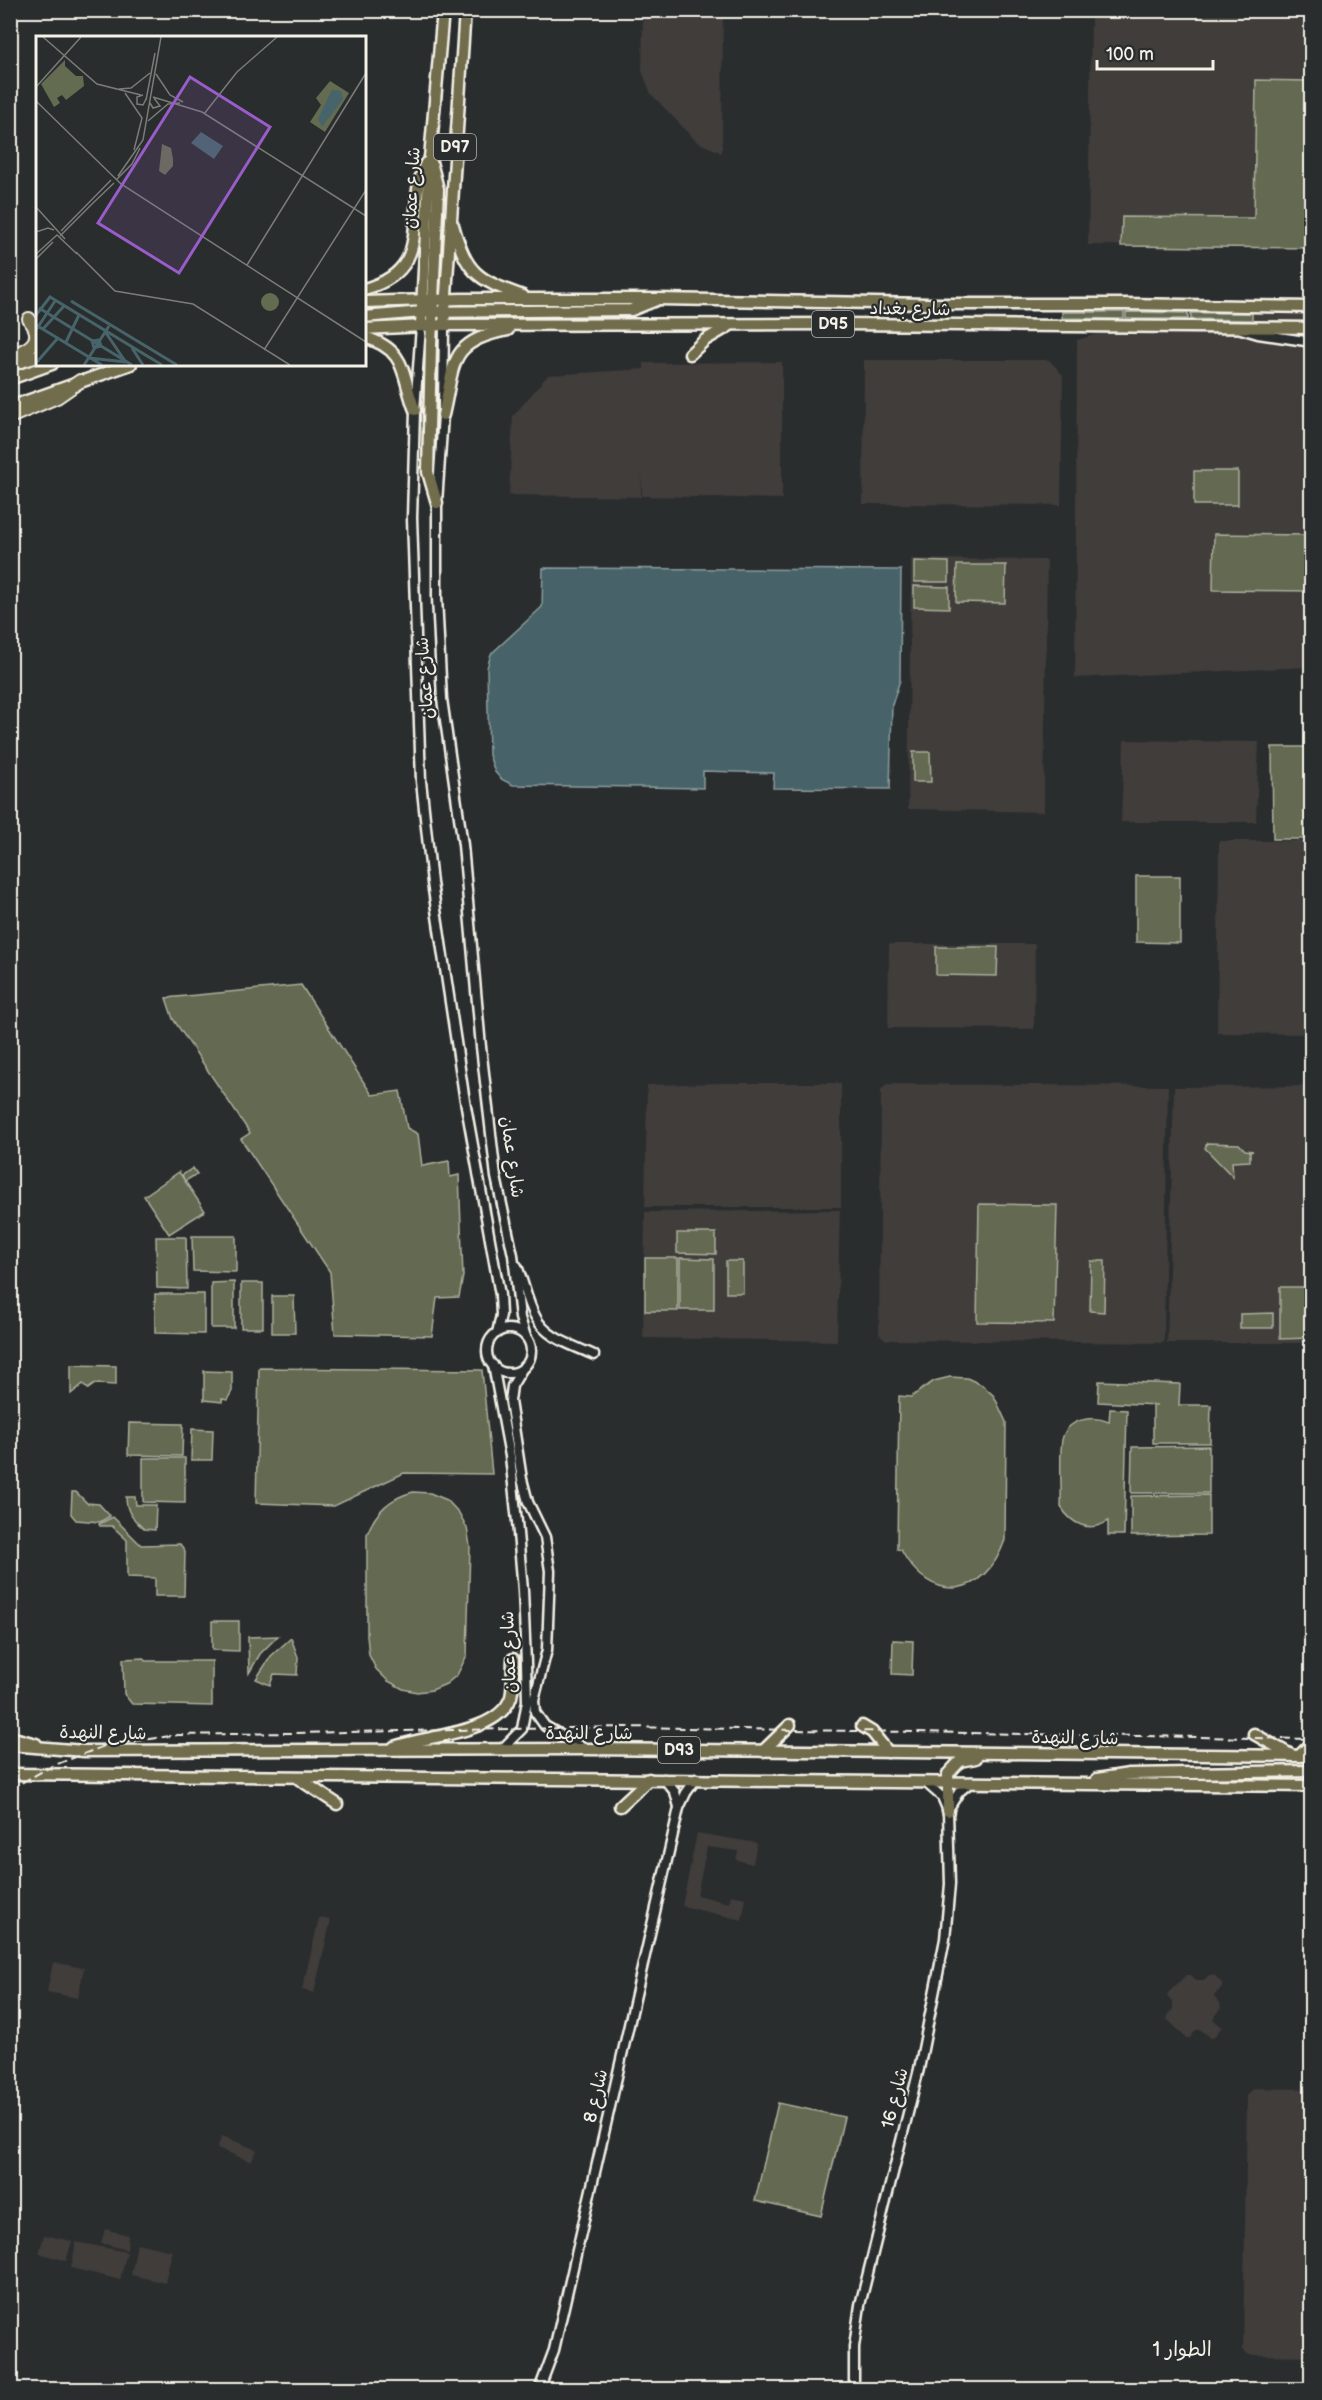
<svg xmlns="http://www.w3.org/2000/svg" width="1322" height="2400" font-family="'Balsamiq Sans','Playpen Sans Arabic',sans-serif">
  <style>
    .built { fill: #3f3c3b }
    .green { fill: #636b51; stroke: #acae9c; stroke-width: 1.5 }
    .water { fill: #466469; stroke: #8c9c9c; stroke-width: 1.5 }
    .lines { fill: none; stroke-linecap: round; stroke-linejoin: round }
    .minor-casing { stroke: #f4f1e8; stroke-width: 13 }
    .major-casing { stroke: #f4f1e8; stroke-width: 15 }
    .highway-casing { stroke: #f4f1e8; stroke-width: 16 }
    .minor { stroke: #2a2d2e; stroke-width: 8 }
    .major { stroke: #716c4b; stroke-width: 10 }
    .highway { stroke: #716c4b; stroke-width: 12 }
    .rail { stroke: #f4f1e8; stroke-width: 2; stroke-dasharray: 9 4.5; stroke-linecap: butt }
    .labels { text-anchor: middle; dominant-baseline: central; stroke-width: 4.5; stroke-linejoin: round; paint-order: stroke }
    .shield { fill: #2a2d2e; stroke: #b7b6b0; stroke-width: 1.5 }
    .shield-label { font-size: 16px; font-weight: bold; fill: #f4f1e8 }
    .street-label { font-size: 18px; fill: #f4f1e8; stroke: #2a2d2e }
    .neighbourhood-label { font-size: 20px; fill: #f4f1e8; stroke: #2a2d2e }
    .inset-river { fill: none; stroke: #466469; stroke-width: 3 }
    .inset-road { fill: none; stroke: #7b7b78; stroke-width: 1.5 }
    .view { fill: #995dc9; fill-opacity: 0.15; stroke: #995dc9; stroke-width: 3 }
    .inset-edge { fill: none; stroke: #f4f1e8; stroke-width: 3 }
  </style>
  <rect width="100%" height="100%" fill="#2a2d2e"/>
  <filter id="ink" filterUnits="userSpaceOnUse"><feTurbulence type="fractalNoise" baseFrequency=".0167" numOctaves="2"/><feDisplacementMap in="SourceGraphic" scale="12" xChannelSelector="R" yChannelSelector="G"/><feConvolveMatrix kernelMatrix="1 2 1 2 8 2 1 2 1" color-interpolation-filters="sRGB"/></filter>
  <g filter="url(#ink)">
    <!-- built -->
    <g class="built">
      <path d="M643,11H723L722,153L697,142L651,94L642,71Z"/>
      <path d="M1091,11H1311V248L1088,245Z"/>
      <path d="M1203,303L1311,304V667L1075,678L1077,340Z"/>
      <path d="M864,360H1049L1063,375L1061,505L863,504Z"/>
      <path d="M782,362V499L642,496V473L641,497L509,495L513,416L548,375L644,369V363Z"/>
      <path d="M911,559L1047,560L1044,812L908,809Z"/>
      <path d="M1124,740L1259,742L1256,822H1121Z"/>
      <path d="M1219,841H1311V1034L1217,1033Z"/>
      <path d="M889,944H1035L1034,1029L888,1028Z"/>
      <path d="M722,1083H841V1207H645L647,1085Z"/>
      <path d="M887,1084L1168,1086L1164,1343L886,1340L879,1334L881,1090Z"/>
      <path d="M1311,1086V1343H1167L1174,1087Z"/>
      <path d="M840,1210L837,1341L643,1338L645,1212Z"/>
      <path d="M697,1833L757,1843L753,1864L736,1860L738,1851L707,1847L697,1895L729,1903L731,1895L746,1898L742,1920L682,1906Z"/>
      <path d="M319,1918L331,1920L314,1993L302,1990Z"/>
      <path d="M53,1962L84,1968L78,1998L47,1992Z"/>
      <path d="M1186,1975H1191L1196,1980H1204L1209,1975H1214L1222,1983V1987L1214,1996L1220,2003L1221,2009L1213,2019L1222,2027L1212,2039L1201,2030H1196L1190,2038H1186L1167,2019L1168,2014L1173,2009V2002L1167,1997L1168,1993Z"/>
      <path d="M1254,2088L1311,2089V2356L1249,2355L1243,2350L1247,2096Z"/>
      <path d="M222,2136L257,2150L251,2162L217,2148Z"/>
      <path d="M105,2229L128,2235L127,2250L101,2243Z"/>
      <path d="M44,2235L72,2241L66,2261L39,2253Z"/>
      <path d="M76,2242L127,2252L120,2280L71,2268Z"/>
      <path d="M137,2243L172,2251L165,2283L131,2275Z"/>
    </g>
    <!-- green -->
    <g class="green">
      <path d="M1256,80L1311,81L1312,244L1310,248L1121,246L1122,217L1254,218Z"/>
      <path d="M1062,312H1124V319L1062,318Z"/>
      <path d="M1126,312L1188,313V319H1126Z"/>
      <path d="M1191,313H1252V320L1191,319Z"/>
      <rect x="1194" y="471" width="44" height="34"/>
      <path d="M1214,534L1311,535V591L1213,590Z"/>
      <path d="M914,561L949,562V582H914Z"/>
      <path d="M957,565H1006L1005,603L956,602Z"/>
      <path d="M914,586L949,587V608L914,607Z"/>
      <path d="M1272,747H1311V839H1273Z"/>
      <path d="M913,752H930L931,782H913Z"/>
      <path d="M1136,876H1180V943L1136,942Z"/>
      <path d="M936,947H998L997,976L936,975Z"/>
      <path d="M301,985L372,1095L400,1091L407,1128L418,1134L422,1166L449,1161L450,1177L459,1175L463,1276L459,1297L437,1298L432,1336L335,1334L330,1272L241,1139L250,1133L173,1019L166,998Z"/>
      <path d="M1207,1143L1239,1144L1245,1150L1253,1151L1250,1152V1161L1232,1162L1233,1177L1205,1148Z"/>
      <path d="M193,1168L197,1174L185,1181L205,1211L169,1234L144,1196L179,1172L185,1181L182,1175Z"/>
      <path d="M979,1204L1057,1205L1054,1323L977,1322Z"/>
      <path d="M677,1233H716V1254L677,1253Z"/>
      <path d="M192,1236H236V1272L193,1271Z"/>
      <path d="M156,1237H186L187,1289L157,1288Z"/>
      <rect x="645" y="1258" width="33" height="53"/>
      <path d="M680,1258L714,1259V1310H680Z"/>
      <rect x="726" y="1261" width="17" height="32"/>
      <path d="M1091,1261H1105L1104,1312L1090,1311Z"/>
      <path d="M234,1282V1328H211V1283Z"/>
      <rect x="241" y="1283" width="22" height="45"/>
      <path d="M1280,1287H1311V1338L1280,1339Z"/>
      <path d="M155,1294H204V1334L155,1333Z"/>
      <path d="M272,1296H294L295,1333H272Z"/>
      <path d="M1273,1313V1328H1240V1314Z"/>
      <path d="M71,1365L116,1366V1385L95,1384L88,1389L83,1384L71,1394Z"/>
      <path d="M259,1368L482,1370L492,1474L404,1473L334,1506L256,1503Z"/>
      <path d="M204,1371L232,1372V1391L227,1400L222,1399V1402L204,1400Z"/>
      <path d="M950,1377L967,1378L982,1385L994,1396L1006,1422L1005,1540C985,1598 931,1606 901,1550L897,1549L899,1396L911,1397L934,1381Z"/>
      <path d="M1099,1381L1180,1384L1179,1405H1211L1210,1443H1153V1405H1157L1098,1402Z"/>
      <path d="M1110,1409L1127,1410L1124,1535H1108V1521C1090,1533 1072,1525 1061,1507C1062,1488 1059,1458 1062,1440C1067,1418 1093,1415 1109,1422Z"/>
      <path d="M129,1423L183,1424L182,1456L128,1455Z"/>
      <path d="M192,1429L213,1430L212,1460H191Z"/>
      <path d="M1209,1446V1493H1131L1132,1447Z"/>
      <path d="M143,1458H185V1503L143,1502Z"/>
      <path d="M72,1492H76L87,1503L99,1504L110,1516L100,1522L76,1520L71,1514Z"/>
      <path d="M413,1492L430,1493L447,1500L459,1513L467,1528L470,1546L467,1655L457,1675L446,1684L432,1690L417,1692L403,1689L388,1681L376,1669L369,1655L367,1636V1534C376,1511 390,1498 413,1492Z"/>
      <path d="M1209,1495V1535L1131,1536V1496Z"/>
      <path d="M126,1497H135L136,1505H156L155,1530L144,1529C133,1519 126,1512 126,1497Z"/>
      <path d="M113,1517L141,1545L180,1544L185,1551L184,1596H155V1578L127,1577V1540L112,1526H100L99,1524Z"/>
      <path d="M212,1621H239V1651L212,1650Z"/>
      <path d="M278,1636L260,1654L249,1673L248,1637Z"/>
      <path d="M291,1638L298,1657L297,1675L274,1674L270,1685L256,1679L271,1656Z"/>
      <path d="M893,1640L913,1641L912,1675L892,1674Z"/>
      <path d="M144,1658L145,1661H212V1706L132,1704L124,1694L123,1659Z"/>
      <path d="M778,2103L844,2117L821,2216L755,2201Z"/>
    </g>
    <!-- water -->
    <path class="water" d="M543,568L901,570L900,680L892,705L890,789L773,788L774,773L703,771V788L513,785L501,779L495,772L489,755L487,668L491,654L542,607Z"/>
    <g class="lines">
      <defs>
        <g id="minor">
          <path d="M444,325L443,415L437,503V597L442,699L463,845L481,1047L496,1177L513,1255L520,1318L526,1337"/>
          <path d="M421,326L415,410L412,518L421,781L432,883L464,1095L500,1295L501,1315L497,1333"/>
          <path d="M1241,329L1258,334L1312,342"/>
          <path d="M517,1266C524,1283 527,1301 535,1316C546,1339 573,1345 594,1355"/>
          <circle cx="509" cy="1351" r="22"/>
          <path d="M493,1365L510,1456L517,1522L523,1590L526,1663L527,1701L522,1729L501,1750"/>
          <path d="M524,1366L512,1386L510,1401L522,1479L528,1502L545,1537L550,1571L547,1650L534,1700L535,1712L545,1726L583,1748"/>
          <path d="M664,1779L675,1792L679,1807"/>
          <path d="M949,1808L959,1792L971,1782"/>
          <path d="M539,2390L554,2350L679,1808L686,1793L696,1779"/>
          <path d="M854,2390V2347L860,2305L919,2069L945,1939L950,1884L948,1811L942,1797L925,1782"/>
        </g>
        <g id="major">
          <path d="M430,158L438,189L431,345L428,472L437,503"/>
          <path d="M453,225C467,274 476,279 523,296"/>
          <path d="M364,289C438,269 402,212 426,163"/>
          <path d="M364,302L461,299H659L929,304H1124L1312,307"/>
          <path d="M364,317L422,312L631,310L656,300"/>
          <path d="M444,325L465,10"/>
          <path d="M421,326L430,158L443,10"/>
          <path d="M364,329L444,325L842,324L1312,328"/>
          <path d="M364,337C409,350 401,376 415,410"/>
          <path d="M690,354L705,340L729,326"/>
          <path d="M10,379L52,364"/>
          <path d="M10,407L131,364"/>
          <path d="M443,415C455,365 447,341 508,330"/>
          <path d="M862,1726L872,1732L888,1752"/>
          <path d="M1254,1734L1293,1756"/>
          <path d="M10,1737L36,1744"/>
          <path d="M10,1745L84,1751L587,1749L1312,1756"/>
          <path d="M394,1747C426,1735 499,1734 511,1697C514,1685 512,1671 513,1659"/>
          <path d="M763,1751L790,1725"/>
          <path d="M1299,1756L1312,1743"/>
          <path d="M10,1774L1312,1786"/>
          <path d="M299,1779L337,1804"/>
          <path d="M1097,1779L1129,1774L1312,1771"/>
          <path d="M620,1806L649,1779"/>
          <path d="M948,1811V1774L960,1761L976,1758"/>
        </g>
        <g id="highway">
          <path d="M10,355C31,350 46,339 29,319"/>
          <path d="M10,364L38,356"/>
          <path d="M10,417L57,397L80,381"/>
        </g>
      </defs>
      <!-- minor casing -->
      <use href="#minor" class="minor-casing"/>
      <!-- major casing -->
      <use href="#major" class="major-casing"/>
      <!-- highway casing -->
      <use href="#highway" class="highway-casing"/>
      <!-- minor -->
      <use href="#minor" class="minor"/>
      <!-- major -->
      <use href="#major" class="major"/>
      <!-- highway -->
      <use href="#highway" class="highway"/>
      <!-- rail -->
      <path class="rail" d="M10,1789L52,1766L107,1745L178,1735L626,1727L1312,1739"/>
    </g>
  </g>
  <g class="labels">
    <!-- shield labels -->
    <g class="shield">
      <rect x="434" y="134" width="42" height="26" rx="4.5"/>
      <rect x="812" y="311" width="42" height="26" rx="4.5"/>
      <rect x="658" y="1737" width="42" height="26" rx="4.5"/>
    </g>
    <g class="shield-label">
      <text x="455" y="147">D97</text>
      <text x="833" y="324">D95</text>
      <text x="679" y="1750">D93</text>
    </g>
    <!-- street labels -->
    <g class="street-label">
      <text transform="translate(412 188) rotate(-87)">شارع عمان</text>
      <text transform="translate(910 309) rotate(1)">شارع بغداد</text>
      <text transform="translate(425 678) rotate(-94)">شارع عمان</text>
      <text transform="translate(512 1157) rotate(82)">شارع عمان</text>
      <text transform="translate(509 1652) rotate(-92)">شارع عمان</text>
      <text transform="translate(103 1733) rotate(1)">شارع النهدة</text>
      <text x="589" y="1733">شارع النهدة</text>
      <text transform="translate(1075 1738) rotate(1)">شارع النهدة</text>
      <text transform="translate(596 2096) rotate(-77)">شارع 8</text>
      <text transform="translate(895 2098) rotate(-76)">شارع 16</text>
    </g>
    <!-- neighbourhood labels -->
    <g class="neighbourhood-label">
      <text x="1182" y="2350">الطوار 1</text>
    </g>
  </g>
  <!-- overview -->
  <g transform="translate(36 36)">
    <rect width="330" height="330" fill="#2a2d2e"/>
    <path d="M29,24V30L40,40H47L48,50L30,64L26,59L21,62L24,67L18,71L5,48ZM294,45L313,57L289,96L274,86L285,69L280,62ZM126,108L135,112L137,123V130L129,139L123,135ZM225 266a9 9 0 1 1 18 0a9 9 0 1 1-18 0Z" fill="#636b51"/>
    <path d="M296,54L305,55L307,63L286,91L282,83ZM165,96L187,110L178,123L155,107Z" fill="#466469"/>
    <path class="inset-river" d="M35,265L141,329M3,272L96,329M0,279L14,261L126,329M0,289L66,329M7,293L28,270M0,294L19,265M70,297L89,325M63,304L65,310L58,312L56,305ZM30,306L43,279M96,312L107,329M53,322L90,326M0,327L21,303M48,329L73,290"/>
    <path class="inset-road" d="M7,1L61,48L105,59M120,38L134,59L147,66M0,51L45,1M83,53L95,52L114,37M89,57L106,82L98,114M107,59L101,61V68L107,69L110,63M117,61L166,76L330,180M110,64L119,17M0,65L85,148L330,306M114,67L117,72L124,70L118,62M168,78L201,36L241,1M112,85L132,68L144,67M82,140L107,104L125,1M81,143L96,128L104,112M57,167L78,147M0,171L29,203M25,195L75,144M0,196L12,192L18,194M24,200L58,166M40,216L79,255L157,268L254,329M0,218L21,199L41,218M0,223L17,206M211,229L330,37M228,314L330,154"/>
    <path class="view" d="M154,41L234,91L143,237L62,187Z"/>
    <rect width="330" height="330" class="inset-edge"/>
  </g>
  <!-- margin -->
  <rect width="1322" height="2400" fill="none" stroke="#2a2d2e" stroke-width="36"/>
  <rect x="18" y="18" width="1286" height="2364" fill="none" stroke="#f4f1e8" stroke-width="2" filter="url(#ink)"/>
  <!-- scale -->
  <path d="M1097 60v9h116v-9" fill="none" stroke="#f4f1e8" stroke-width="3"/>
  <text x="1106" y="60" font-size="18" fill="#f4f1e8" stroke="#2a2d2e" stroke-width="4.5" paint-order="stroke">100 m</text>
</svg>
